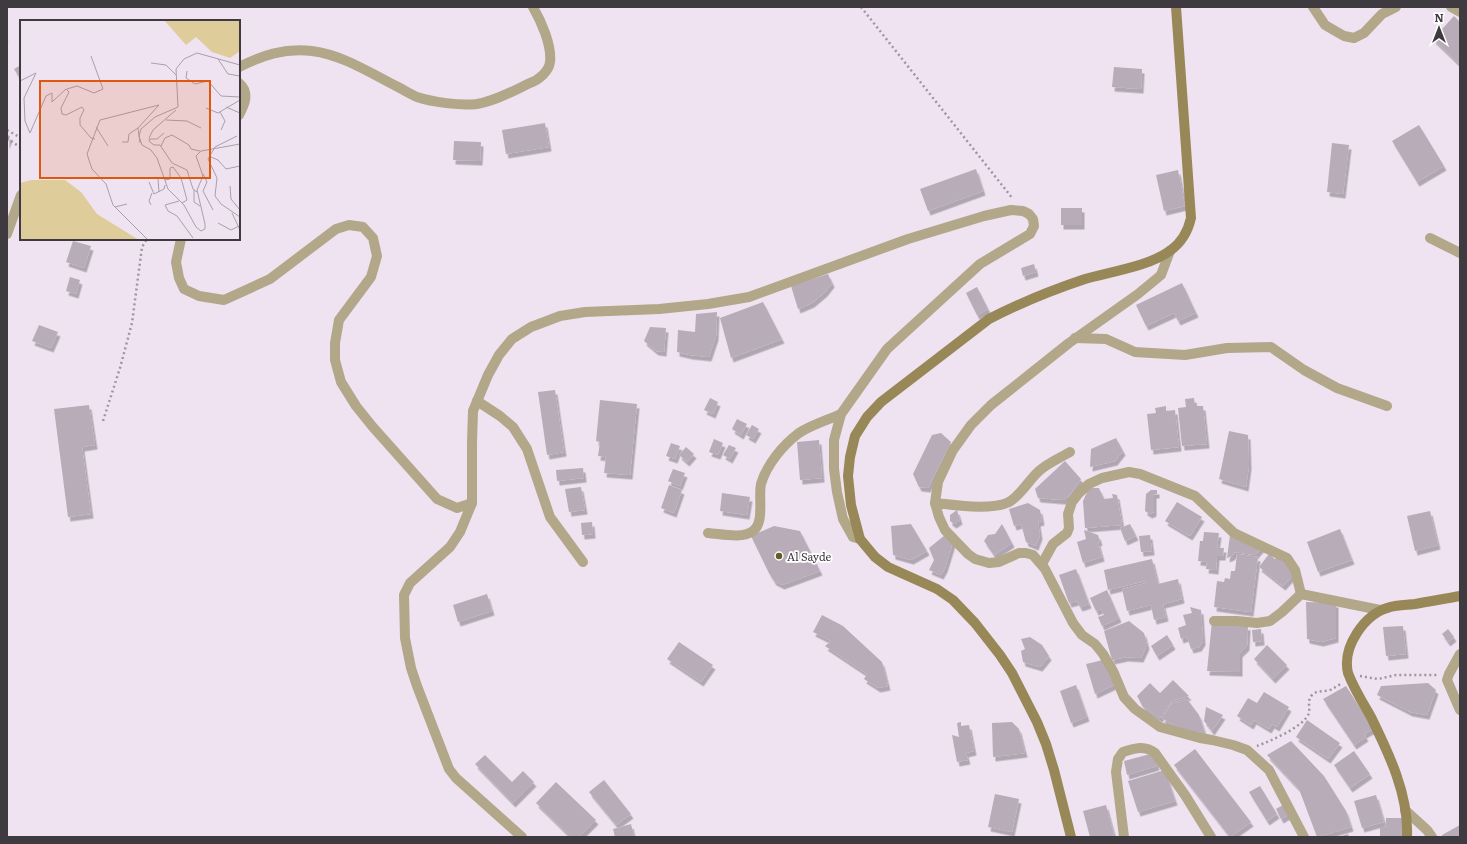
<svg xmlns="http://www.w3.org/2000/svg" width="1467" height="844" font-family="Literata,serif">
  <style>
    .building { fill: #b8acb9; filter: url(#shadow) }
    .lines { fill: none; stroke-linecap: round; stroke-linejoin: round }
    .path { stroke: #9e95a0; stroke-width: 2.5; stroke-dasharray: 2 3; stroke-linecap: butt }
    .minor { stroke: #b2a788; stroke-width: 10 }
    .secondary { stroke: #988858; stroke-width: 10 }
    .poi-dot { fill: #675825; stroke: #fff; stroke-width: 1.5 }
    .labels { text-anchor: middle; dominant-baseline: central; stroke-width: 3.5; stroke-linejoin: round; paint-order: stroke }
    .poi-label { font-size: 11px; fill: #3f3a40; stroke: #fff; text-anchor: start }
    .inset-road { fill: none; stroke: #a99faa; stroke-width: 1 }
    .view { fill: #e0570f; fill-opacity: 0.15; stroke: #e0570f; stroke-width: 2 }
    .inset-edge { fill: none; stroke: #3f3a40; stroke-width: 2 }
  </style>
  <defs>
    <filter id="shadow"><feDropShadow dx="2.5" dy="4.5" stdDeviation="0" flood-color="#0004"/></filter>
  </defs>
  <rect width="100%" height="100%" fill="#efe3f1"/>
  <!-- building -->
  <g class="building">
    <path d="M1454,16L1460,22V65L1433,39Z"/>
    <path d="M21,65V80L14,69Z"/>
    <path d="M1114,67L1142,69L1141,89L1112,87Z"/>
    <path d="M545,123L549,147L506,154L502,130Z"/>
    <path d="M1419,125L1444,166L1417,182L1392,141Z"/>
    <path d="M7,135L10,136L7,145Z"/>
    <path d="M454,141L481,142L480,161L453,160Z"/>
    <path d="M1332,143L1349,145L1343,194L1327,192Z"/>
    <path d="M976,169L983,191L928,211L920,189Z"/>
    <path d="M1178,170L1185,206L1164,211L1156,175Z"/>
    <rect x="1061" y="208" width="21" height="17"/>
    <path d="M73,241L91,246L84,268L66,262Z"/>
    <path d="M1034,264L1036,272L1023,276L1021,268Z"/>
    <path d="M828,274L832,283L825,292L812,303L798,309L791,286Z"/>
    <path d="M70,277L80,280L76,294L66,291Z"/>
    <path d="M1182,283L1196,313L1178,321L1174,313L1146,326L1136,305Z"/>
    <path d="M977,287L988,309L977,315L966,293Z"/>
    <path d="M763,302L782,339L731,358L720,318Z"/>
    <path d="M717,312L716,336L709,357L690,355L677,352L678,330L695,332L696,314Z"/>
    <path d="M39,325L58,332L51,348L32,341Z"/>
    <path d="M650,327L666,328L664,352L656,351L644,341Z"/>
    <path d="M555,390L564,452L547,455L538,392Z"/>
    <path d="M710,398L718,402L713,414L704,410Z"/>
    <path d="M1194,398L1195,406H1203L1207,444L1182,446L1178,408L1186,407L1185,399Z"/>
    <path d="M600,400L637,404L630,475L604,473L606,457L598,456L600,442L596,441Z"/>
    <path d="M89,405L95,445L82,447L91,514L68,517L54,409Z"/>
    <path d="M1166,406V411L1175,410L1179,447L1151,450L1147,414L1156,413L1155,408Z"/>
    <path d="M737,419L747,424L741,435L732,429Z"/>
    <path d="M752,425L759,429L753,439L746,435Z"/>
    <path d="M1229,431L1248,435L1249,465L1246,487L1219,479Z"/>
    <path d="M941,433L951,442L928,488L919,487L913,474L932,435Z"/>
    <path d="M1116,438L1123,451L1115,461L1090,467L1091,449Z"/>
    <path d="M714,439L723,443L718,455L709,452Z"/>
    <path d="M819,440L822,478L800,480L797,442Z"/>
    <path d="M671,443L680,446L675,459L666,456Z"/>
    <path d="M729,445L736,448L730,459L723,455Z"/>
    <path d="M686,447L694,454L687,462L679,455Z"/>
    <path d="M1065,461L1081,479L1069,496L1063,500L1038,498L1035,489Z"/>
    <path d="M583,468L584,478L557,481L556,470Z"/>
    <path d="M673,469L685,473L680,486L668,481Z"/>
    <path d="M669,485L682,490L674,513L661,508Z"/>
    <path d="M581,487L585,510L569,512L565,489Z"/>
    <path d="M1089,488H1099L1104,499L1113,498L1112,494L1117,495L1122,525L1085,528L1083,501Z"/>
    <path d="M1151,490H1157V494H1154V512L1150,514L1145,511L1146,494Z"/>
    <path d="M722,493L750,497L747,515L720,511Z"/>
    <path d="M1177,502L1202,517L1190,536L1165,521Z"/>
    <path d="M1028,503L1040,510L1042,521L1038,522L1040,535L1036,546L1026,542L1021,524L1014,526L1009,509Z"/>
    <path d="M957,510L960,520L954,524L950,521V515Z"/>
    <path d="M1430,511L1438,545L1415,551L1407,516Z"/>
    <path d="M592,522L593,534L582,535L581,523Z"/>
    <path d="M911,524L927,551L911,560L893,555L891,526Z"/>
    <path d="M1002,524L1012,543L994,555L984,541L988,535L995,534Z"/>
    <path d="M1130,524L1136,536L1125,541L1120,528Z"/>
    <path d="M774,526L800,531L820,571L782,585L774,581L769,573L751,536Z"/>
    <path d="M1340,529L1352,560L1318,572L1307,542Z"/>
    <path d="M1084,530L1098,535L1100,541L1098,542L1102,557L1083,563L1077,542L1086,539Z"/>
    <path d="M1204,532L1219,533L1217,548H1224L1223,556H1217L1216,570L1206,569L1207,562L1198,561L1200,541H1203Z"/>
    <path d="M945,535L953,542L945,568L941,575L929,570L934,560L929,548Z"/>
    <path d="M1150,535L1152,551L1141,552L1139,536Z"/>
    <path d="M1230,535L1262,547L1255,555L1235,552L1232,556L1227,558Z"/>
    <path d="M1237,554L1258,557L1251,612L1214,607L1217,581L1224,582L1225,578L1230,579L1231,571H1235Z"/>
    <path d="M1269,554L1275,559L1278,556L1292,567L1293,575L1283,586L1259,567Z"/>
    <path d="M1152,559L1158,584L1178,579L1182,599L1163,604L1166,617L1154,620L1151,605L1127,611L1122,589L1146,583L1145,581L1108,590L1104,570Z"/>
    <path d="M1076,569L1089,604L1080,607L1077,601L1069,603L1059,575Z"/>
    <path d="M1107,590L1119,618L1102,626L1098,617L1104,615L1101,609L1096,611L1090,598Z"/>
    <path d="M487,594L492,611L458,622L453,605Z"/>
    <path d="M1306,602L1336,603V638L1321,642L1307,639Z"/>
    <path d="M1190,607L1201,610L1203,641L1199,647L1191,649L1187,637L1181,639L1178,628L1186,625L1183,615L1192,613Z"/>
    <path d="M822,615L843,626L882,662L888,686L878,688L864,679L867,674L825,646L831,641L813,632Z"/>
    <path d="M1129,621L1144,633L1147,645L1141,658L1126,657L1112,660L1104,631Z"/>
    <path d="M1212,621L1248,626L1247,646L1240,653V672L1207,671Z"/>
    <path d="M1403,626L1406,654L1386,656L1383,627Z"/>
    <path d="M1261,629L1262,641L1253,642L1252,630Z"/>
    <path d="M1448,629L1454,637L1448,642L1442,634Z"/>
    <path d="M1167,635L1173,645L1157,656L1151,646Z"/>
    <path d="M1030,637L1042,645L1049,656L1040,667L1023,662L1021,651L1025,649L1021,639Z"/>
    <path d="M679,642L713,665L701,682L667,659Z"/>
    <path d="M1267,645L1287,665L1273,679L1254,659Z"/>
    <path d="M1103,660L1114,685L1095,694L1086,664Z"/>
    <path d="M1173,680L1189,696L1172,701L1160,718L1143,707L1137,696L1150,683L1160,693Z"/>
    <path d="M1428,683L1436,690L1427,715L1410,712L1377,695L1381,686Z"/>
    <path d="M1076,685L1087,717L1071,723L1060,691Z"/>
    <path d="M1346,686L1373,729L1364,734L1366,737L1354,745L1323,699Z"/>
    <path d="M1264,692L1289,707L1277,727L1272,724L1269,729L1254,720L1251,725L1237,716L1248,698L1257,703Z"/>
    <path d="M1187,699L1199,715L1206,737L1183,732L1162,718L1172,703Z"/>
    <path d="M1206,707L1223,715L1212,731L1204,721Z"/>
    <path d="M1307,720L1340,743L1328,759L1296,737Z"/>
    <path d="M961,722V726L969,725L974,751L966,753L968,760L957,762L952,735L959,737L957,723Z"/>
    <path d="M1012,722L1019,729L1025,753L993,757L992,723Z"/>
    <path d="M1291,741L1324,776L1346,811L1351,827L1317,837L1299,789L1267,755Z"/>
    <path d="M1195,749L1251,822L1230,837L1174,765Z"/>
    <path d="M1354,751L1370,774L1350,788L1334,765Z"/>
    <path d="M1154,753L1157,766L1127,775L1124,761Z"/>
    <path d="M485,755L512,782L523,771L534,782L513,803L475,764Z"/>
    <path d="M1165,770L1175,801L1138,812L1128,781Z"/>
    <path d="M604,780L631,814L616,825L589,792Z"/>
    <path d="M556,782L596,820L579,837H571L536,803Z"/>
    <path d="M1260,786L1277,814L1267,821L1249,792Z"/>
    <path d="M995,794L1019,799L1012,832L988,827Z"/>
    <path d="M1376,795L1384,822L1362,828L1354,801Z"/>
    <path d="M1106,805L1114,835L1106,837H1090L1083,811Z"/>
    <path d="M1283,805L1288,815L1281,819L1276,809Z"/>
    <path d="M1386,818H1402V837H1380V827H1386Z"/>
    <path d="M631,824L634,837H615L613,829Z"/>
    <path d="M1460,825V837H1443L1442,835Z"/>
    <path d="M1348,834L1349,837H1338Z"/>
  </g>
  <g class="lines">
    <!-- path -->
    <g class="path">
      <path d="M861,7L1013,199"/>
      <path d="M7,42V41"/>
      <path d="M7,130L21,138"/>
      <path d="M7,138L21,148"/>
      <path d="M103,421L120,368L132,323L142,247L147,239"/>
      <path d="M1360,676L1378,679L1396,675H1438"/>
      <path d="M1257,746C1270,741 1304,727 1309,713C1310,707 1307,700 1312,695C1317,690 1324,692 1330,690C1334,688 1337,686 1341,684"/>
    </g>
    <!-- minor -->
    <g class="minor">
      <path d="M1313,7L1325,25L1344,36L1354,38L1364,33L1382,14L1396,7"/>
      <path d="M1451,7L1460,12"/>
      <path d="M239,67C263,55 284,48 312,51C343,55 370,73 398,87C404,90 410,94 417,97C432,102 460,106 477,104C495,101 513,91 530,83C539,80 549,71 550,62C552,45 541,21 533,7"/>
      <path d="M239,83C250,92 245,104 239,115"/>
      <path d="M7,234L21,195"/>
      <path d="M1430,238L1460,253"/>
      <path d="M181,239L176,262L179,278L184,289L199,296L224,300L270,279L336,229L349,225L363,227L373,238L377,256L371,277L339,320L335,343V360L341,382L356,406L372,426L437,499L457,508L472,503"/>
      <path d="M1075,338L1106,339L1135,352L1185,355L1227,348L1271,347L1304,370L1337,388L1387,406"/>
      <path d="M477,401L500,416L513,427L527,449L550,517L583,562"/>
      <path d="M1070,452C1060,458 1048,463 1039,471C1029,480 1020,496 1009,502C990,511 955,505 935,503L939,517L945,530L968,554L975,559L989,563L999,562L1019,553H1026L1033,555L1045,569L1073,623L1082,635L1095,644L1103,654L1113,671L1124,697L1135,709L1160,727L1200,738L1212,740L1233,745L1247,750L1269,770L1304,837"/>
      <path d="M935,503L938,482L953,450L971,425L991,405L1069,343L1138,294L1161,275L1170,251"/>
      <path d="M708,533C722,534 742,539 753,531C765,522 758,497 761,484C767,464 783,445 799,433C811,425 828,420 841,414"/>
      <path d="M1042,564L1053,544L1067,533L1069,528L1068,514L1072,502L1079,493L1089,484L1102,478L1129,472L1140,474L1195,496L1234,533L1287,558L1295,570L1301,594L1380,610L1388,608"/>
      <path d="M1214,621H1237L1257,623L1270,621L1282,612L1301,594"/>
      <path d="M1460,654L1449,674L1447,680L1460,710"/>
      <path d="M1405,810L1427,830L1432,837"/>
      <path d="M522,837L456,778L449,769L417,686L411,668L405,638L404,595L410,583L450,547L460,532L472,503V442L473,411L488,375L499,355L512,339L531,327L560,316L585,312L659,309L708,304L749,297L908,239L984,216L1011,210L1023,211L1029,214L1033,219L1034,226L1030,234L980,264L887,349L841,414L834,440V469L837,492L843,519L853,537L860,539"/>
      <path d="M1124,837L1116,772L1118,759L1123,752C1135,748 1145,745 1155,753L1185,795L1211,837"/>
    </g>
    <!-- secondary -->
    <g class="secondary">
      <path d="M1071,837L1054,770L1046,744L1037,722L1012,673L1000,655L975,623L953,600L937,589L888,567L875,557L860,539L851,505L848,476L850,457L855,436L867,417L881,402L989,319C1020,303 1052,290 1085,279C1109,272 1151,266 1171,250C1182,242 1188,231 1191,218L1176,7"/>
      <path d="M1407,837C1409,795 1389,754 1371,717C1363,703 1354,689 1348,673C1342,647 1364,614 1390,607C1398,605 1407,605 1415,604C1430,601 1445,599 1460,596"/>
    </g>
  </g>
  <!-- markers -->
  <circle class="poi-dot" cx="779" cy="556" r="4"/>
  <g class="labels">
    <!-- poi labels -->
    <g class="poi-label">
      <text x="787" y="556">Al Sayde</text>
    </g>
  </g>
  <!-- overview -->
  <g transform="translate(20 20)">
    <rect width="220" height="220" fill="#efe3f1"/>
    <path d="M144,0H220V31L210,38L192,32L176,17L166,25ZM11,160H45L61,172L77,194L119,220H0V163Z" fill="#decd9b"/>
    <path class="inset-road" d="M198,39L208,54L220,56M131,43L146,45L156,55M220,45L177,33L164,39L156,49L158,87L135,97L121,109L119,116L122,125L131,130L137,138L148,169L164,185L176,207L181,211L185,209V204L177,170L183,156L176,136L181,131L220,124M167,51L166,58L175,64L188,61L201,76L220,77M0,61L16,53L4,78L5,101L10,113L26,76L32,73V82L46,69L49,72L41,88L42,94L46,95L62,87L64,90L60,98V105L71,118L75,119M47,69L57,66L74,73L83,69L71,36M206,87L220,93M186,88L198,93L220,80M200,92L205,101L201,110M146,100L167,101L181,108M76,107L88,126M144,113L137,119H129L130,122L134,125H140L152,143L167,150L173,169L177,172M217,116L195,127L188,139L197,158L195,176L201,184L220,197M129,118L133,110L156,90M102,122H108L109,114L118,108M120,123L118,108L139,85L80,100L67,134L72,149L86,164L93,185L128,220M141,126L145,118L152,115L169,125L171,129L180,131M189,136L198,140L206,149L220,146M183,154L187,162L183,171L193,190M138,159L139,172M145,160L150,159V148L153,147L161,158L167,180L162,183M129,162L134,174L144,169L145,165M210,166L211,179L220,190M174,170V182L180,186M159,181L145,185L148,191L157,196L173,218M131,185L129,181L132,173M95,187L107,184M212,193L220,210M198,203L211,210L219,206"/>
    <path class="view" d="M20,61H190V158H20Z"/>
    <rect width="220" height="220" class="inset-edge"/>
  </g>
  <!-- border -->
  <rect width="1467" height="844" fill="none" stroke="#3f3a40" stroke-width="16"/>
  <!-- north arrow -->
  <g transform="translate(1439 28)" stroke="#ffffff" stroke-width="3" paint-order="stroke">
  <path d="M0-3L7 15L0 10L-7 15Z" fill="#3f3a40"/>
  <text y="-6" font-size="11" font-weight="bold" text-anchor="middle" fill="#3f3a40">N</text>
  </g>
</svg>
